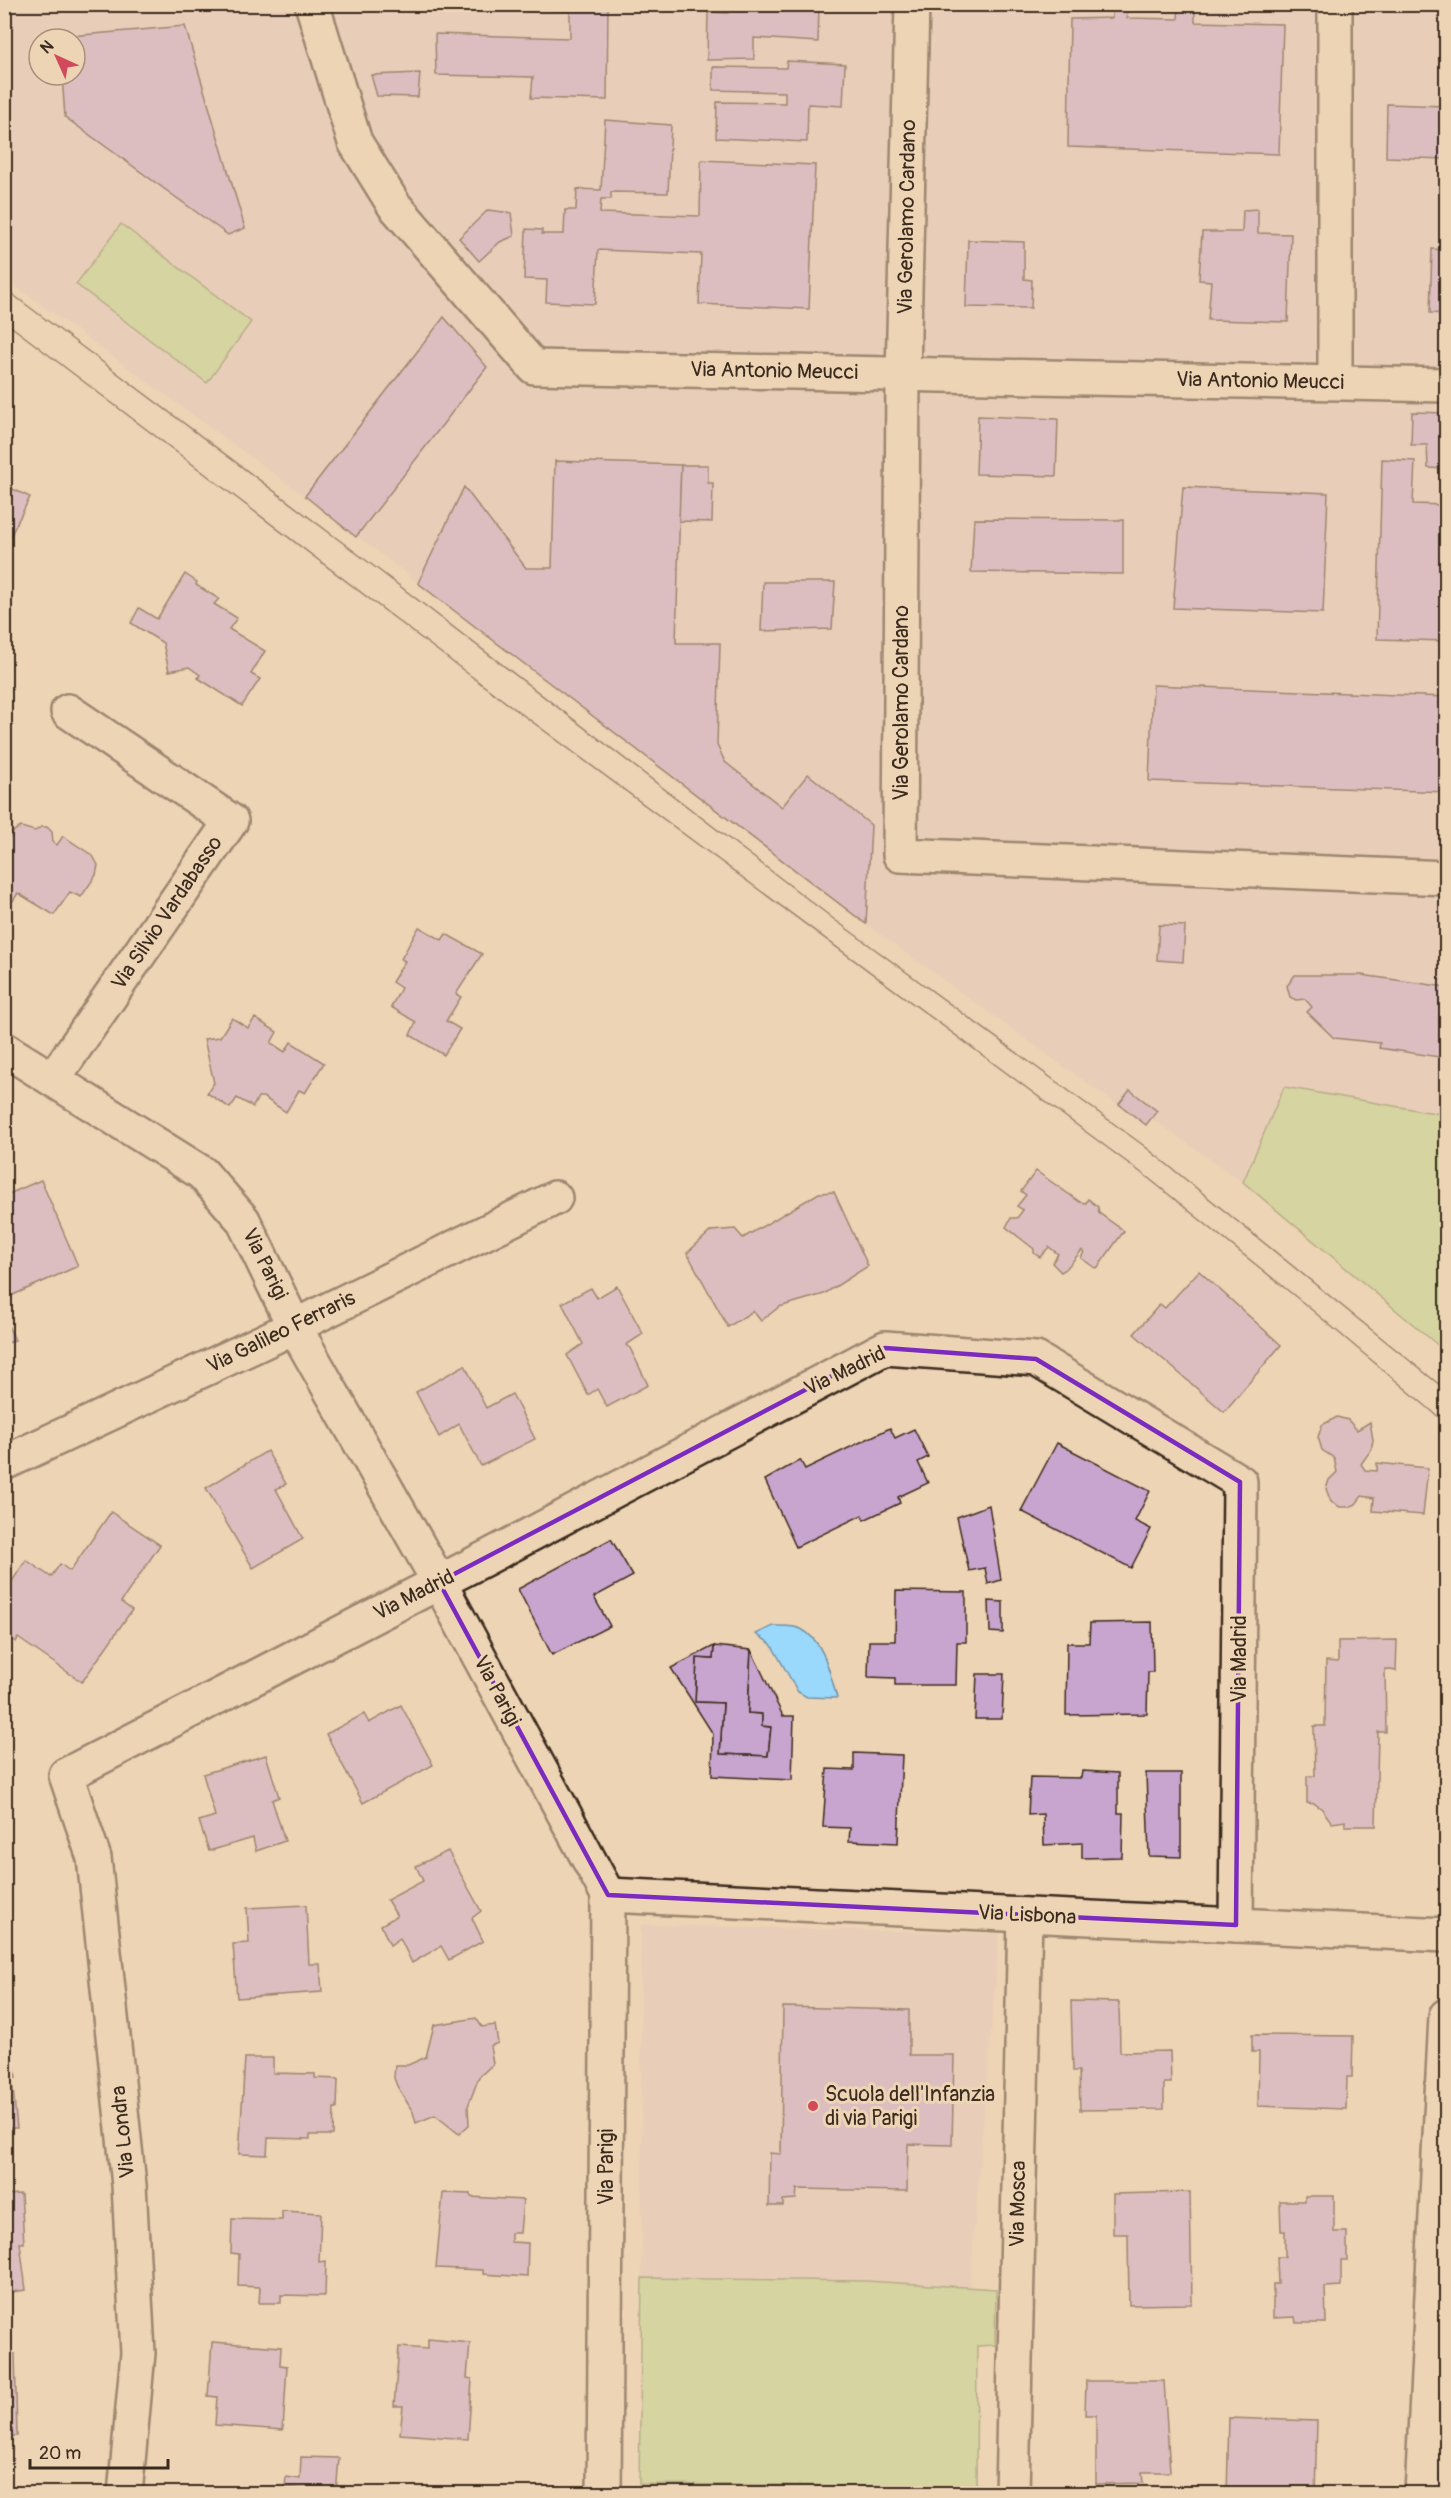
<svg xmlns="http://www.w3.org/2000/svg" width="1451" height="2498" font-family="Pangolin,sans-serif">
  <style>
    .built { fill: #e2c6bc; fill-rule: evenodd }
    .green { fill: #bad48b; stroke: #7a7f54; stroke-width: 1.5 }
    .water { fill: #9ad8fc; stroke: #7492a3; stroke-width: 1.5 }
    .building { fill: #c8a5ce; stroke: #3b2a1e; stroke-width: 1.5 }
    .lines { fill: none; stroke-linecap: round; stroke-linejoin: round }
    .minor-casing { stroke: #3b2a1e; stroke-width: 38 }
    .minor { stroke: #edd4b5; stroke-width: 33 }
    .tram { stroke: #3b2a1e; stroke-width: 1.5 }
    .marked { fill: none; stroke: #7b2cbf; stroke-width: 4.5; stroke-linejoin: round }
    .poi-dot { fill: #d1495b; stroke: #edd4b5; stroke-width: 2 }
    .labels { text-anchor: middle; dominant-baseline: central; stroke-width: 6; stroke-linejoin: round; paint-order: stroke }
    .street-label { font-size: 21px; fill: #3b2a1e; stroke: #edd4b5 }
    .poi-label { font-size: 21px; fill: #3b2a1e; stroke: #edd4b5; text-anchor: start }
  </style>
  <rect width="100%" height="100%" fill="#edd4b5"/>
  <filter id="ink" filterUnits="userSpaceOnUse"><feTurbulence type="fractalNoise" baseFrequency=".0167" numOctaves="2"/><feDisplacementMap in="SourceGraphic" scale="12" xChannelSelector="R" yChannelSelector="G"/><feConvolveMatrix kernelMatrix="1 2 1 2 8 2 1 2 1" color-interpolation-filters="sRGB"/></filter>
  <g filter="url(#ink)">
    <!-- built -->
    <g class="built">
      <path d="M5,5H1446V1115L1284,1087L1243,1182L1151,1118L1146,1125L866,924L305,496L5,278ZM39,39H75V75H39Z"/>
      <path d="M641,1925L999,1934L969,2288L867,2281L642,2278Z"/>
    </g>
    <!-- green -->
    <g class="green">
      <path d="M121,224L251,322L207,383L76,284Z"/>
      <path d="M1284,1087L1446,1115V1352L1243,1182Z"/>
      <path d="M642,2278L867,2281L996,2289L995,2345L977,2346L976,2487L639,2484Z"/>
    </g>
    <!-- water -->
    <path class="water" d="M773,1626C781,1626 793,1625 801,1629C825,1641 830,1675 837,1698L807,1697L798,1692L771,1644L756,1634Z"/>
    <!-- building -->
    <g class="building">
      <path d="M541,4H608L607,100L531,98L533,77L436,75L435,34L570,38V11L541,9Z"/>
      <path d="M729,4L819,6L818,42L754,38V59L707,60L708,12L728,13Z"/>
      <path d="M1112,4L1128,5L1127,18L1178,19L1179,4H1195V22L1283,24L1279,154L1068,147L1070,19L1112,18Z"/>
      <path d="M185,26L245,228L228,235L65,117L62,75H75V39H59V37Z"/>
      <path d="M787,61L845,64L843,106L808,104L807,142L716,138L717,102L785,103V92L713,90V67L786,68Z"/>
      <path d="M420,73L418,97L377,96L371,75Z"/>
      <path d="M1387,104L1446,106V159L1386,157Z"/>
      <path d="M605,120L671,125L668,193L611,192V199H601L600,213L700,216L701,160L815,165L809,309L699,304L701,254L598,250L595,304L546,302L547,280L524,279L526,229L542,230V234H564L565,210H576L577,189L601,190Z"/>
      <path d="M1258,209V233L1291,234L1288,322L1208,320L1211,281L1199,280L1202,232H1242L1243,210Z"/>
      <path d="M488,210L511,213L514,236L500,242L479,261L459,238Z"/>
      <path d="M968,240L1024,242V279L1032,280L1031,308L966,307Z"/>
      <path d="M1432,249L1446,250V314L1430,313Z"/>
      <path d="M444,317L487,367L356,537L305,496Z"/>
      <path d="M1412,412L1446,413V469L1428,468L1427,445H1411Z"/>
      <path d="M978,416L1058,419L1056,476L976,474Z"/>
      <path d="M1382,459L1415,461L1413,504L1446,505V641L1377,639Z"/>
      <path d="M555,461L681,465L676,643H720L717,745L725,762L782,807L808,774L871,825L866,924L418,583L464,487L526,568H552Z"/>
      <path d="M681,465H708V483H713L712,522L679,521Z"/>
      <path d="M4,485L30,497L4,549Z"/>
      <path d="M1183,487L1328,493L1323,613L1173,608Z"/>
      <path d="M974,519L1123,520V574L971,572Z"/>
      <path d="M185,574L197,582L196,585L219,599L214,604L237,618L229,629L265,651L251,674L260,679L242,706L198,678L200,675L189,667L169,671L163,643L131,623L139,608L157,619Z"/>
      <path d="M763,582H835L832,629L761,631Z"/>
      <path d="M1153,685L1446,697V792L1149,781Z"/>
      <path d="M21,827L35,831L41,827H47L52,832L53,842L57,845L63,836L93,856L98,865L96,875L81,897L70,892L54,915L18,893L13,901L4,894V862L11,852L4,849V844L15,830Z"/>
      <path d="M1159,925L1185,926L1183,962L1157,960Z"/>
      <path d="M419,927L442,940L446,934L482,954L456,994L461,997L446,1021L460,1029L444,1055L410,1035L416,1022L391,1007L401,988L392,982L405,961L401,959Z"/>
      <path d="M1295,975H1361L1446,987V1058L1379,1048L1380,1043L1334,1038L1307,1012L1312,1007L1305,999L1296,1000L1290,997L1287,986Z"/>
      <path d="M232,1018L248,1028L255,1018L277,1032L271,1043L285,1052L291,1042L324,1063L305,1093L299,1090L286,1112L263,1097H258L253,1107L237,1098L230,1108L207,1093L214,1083L204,1039L220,1037Z"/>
      <path d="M1130,1090L1157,1111L1146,1125L1119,1104Z"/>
      <path d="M1036,1171L1080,1202L1086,1203L1088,1199L1098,1207L1099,1213L1124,1231L1098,1267L1095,1268L1081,1258L1084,1252L1082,1250L1066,1269L1061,1272L1052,1263L1058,1254L1049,1247L1040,1257L1034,1253V1249L1006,1227L1011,1218H1017L1023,1210L1017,1206L1026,1195L1021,1191Z"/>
      <path d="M41,1180L78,1266L4,1299V1196Z"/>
      <path d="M834,1192L868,1266L824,1294L779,1307L761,1321L753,1311L728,1327L687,1253L711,1231L735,1229L743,1238L819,1193Z"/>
      <path d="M1199,1271L1281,1345L1224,1412L1134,1334L1160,1304L1165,1308Z"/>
      <path d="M617,1286L643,1334L626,1345L630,1348L648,1385L607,1407L597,1389L588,1395L567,1355L583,1344L562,1303L591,1288L597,1298Z"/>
      <path d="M4,1318L15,1340L4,1345Z"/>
      <path d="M465,1365L486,1408L512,1394L535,1439L481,1466L459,1424L439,1437L416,1392Z"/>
      <path d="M1337,1417L1348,1420L1357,1430L1370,1422L1373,1440L1371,1450L1361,1464L1365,1470L1377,1471V1463L1428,1468L1423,1515L1373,1511L1374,1498L1362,1496L1356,1504L1350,1507H1340L1331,1502L1326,1489L1329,1480L1337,1472L1334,1458L1322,1450L1318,1437L1322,1425Z"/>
      <path d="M890,1428L895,1438L914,1429L928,1457L918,1462L928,1483L898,1497L900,1503L864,1520L862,1515L796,1547L765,1480L800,1460L805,1469Z"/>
      <path d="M1057,1443L1150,1491L1135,1521L1151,1529L1131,1568L1021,1511Z"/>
      <path d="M267,1451L286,1484L276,1489L303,1539L253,1568L206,1488Z"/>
      <path d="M989,1505L1001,1580L988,1584L985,1568L969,1571L957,1517Z"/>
      <path d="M111,1512L160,1545L121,1602L132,1610L82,1682L18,1638L16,1642L12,1639L7,1646L4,1645V1578L11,1583L26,1560L51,1577L60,1564L70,1571Z"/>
      <path d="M611,1539L633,1576L594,1597L610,1626L552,1655L518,1589Z"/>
      <path d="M896,1591L966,1592V1642H957L956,1685H895V1678L868,1677L869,1641H895Z"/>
      <path d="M989,1601L1003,1602V1633L990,1632Z"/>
      <path d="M1152,1622L1153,1672H1148L1147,1714L1066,1715L1067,1643H1089L1090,1623Z"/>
      <path d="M1397,1640L1396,1671L1385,1669L1386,1732H1378L1376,1826H1345V1821L1332,1823L1322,1809L1315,1804L1307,1803V1776H1315L1314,1726H1325L1326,1661L1338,1662V1641Z"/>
      <path d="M714,1646L751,1650L748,1713L762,1714V1726L771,1727L768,1756L720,1754L723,1703L695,1702L697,1658L713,1659Z"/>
      <path d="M714,1646L713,1659L697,1658L695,1702L723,1703L720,1754L768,1756L771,1727L762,1726V1714L748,1713L751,1650L783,1716H794L792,1780L712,1776L713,1734L671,1668Z"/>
      <path d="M977,1674H1004L1002,1719H975Z"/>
      <path d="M401,1705L433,1765L363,1803L326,1734L364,1714L369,1723Z"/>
      <path d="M854,1753L902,1755L898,1843L849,1841L850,1828L823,1827L827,1769L854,1770Z"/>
      <path d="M266,1755L279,1797L272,1800L285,1841L256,1851L253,1838L209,1851L199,1821L215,1816L203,1774Z"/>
      <path d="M1082,1771L1118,1773V1813H1123L1122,1857L1082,1858V1843L1044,1845L1043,1814L1028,1815L1030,1777L1081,1778Z"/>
      <path d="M1146,1773H1181V1857L1149,1856Z"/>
      <path d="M448,1851L481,1911L472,1918L483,1941L449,1960L441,1946L412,1963L400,1938L390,1945L381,1925L397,1916L387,1900L423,1881L416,1866Z"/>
      <path d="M306,1905L309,1964H320L322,1992L237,1998L233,1944L249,1943L247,1908Z"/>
      <path d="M1071,2001L1119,2002L1120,2052L1170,2051L1171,2083H1164V2109L1080,2110L1079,2071H1073Z"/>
      <path d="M783,2007L909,2010V2055H954L952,2145L908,2144L907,2191L797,2189L796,2199L783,2200V2206H769L770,2153L781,2154Z"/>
      <path d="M476,2018L482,2027L495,2025L498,2043L490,2046L493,2064L479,2077L468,2106L469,2125L459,2134L435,2115L416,2123L413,2112L397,2086L394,2078L395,2065H408L426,2057L434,2025Z"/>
      <path d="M9,2031L16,2078L12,2079L17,2128H4V2032Z"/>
      <path d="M1252,2035L1353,2036L1352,2077H1347L1346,2109L1258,2106L1259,2052H1252Z"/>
      <path d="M245,2058H273V2073L315,2074V2078L338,2079L337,2108H334L333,2135H310V2139L268,2138L267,2155L239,2154Z"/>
      <path d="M1190,2192L1192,2304L1129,2305L1128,2234H1113V2194Z"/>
      <path d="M443,2193L471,2194V2197L523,2200L520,2233H511V2242L528,2243L527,2277L483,2274V2270L436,2268Z"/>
      <path d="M21,2194L24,2243H20L26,2290L4,2293V2195Z"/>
      <path d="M1305,2196H1334V2232H1347V2260H1341V2286L1325,2287L1326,2323H1296L1295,2317L1273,2318V2284H1278L1277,2257H1285V2231H1281L1280,2201H1305Z"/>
      <path d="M282,2211L321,2213L319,2262L326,2261L325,2296L281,2295V2303H259L260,2287L238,2286L239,2254L231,2253L232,2219L282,2220Z"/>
      <path d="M428,2339L470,2343L467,2378L472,2379L468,2439L400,2434L403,2406H394L399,2347L428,2349Z"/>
      <path d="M212,2342L281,2347L280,2365L287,2366L283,2430L215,2425L217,2397L208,2396Z"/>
      <path d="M4,2354H15L17,2436L4,2437Z"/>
      <path d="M1086,2381H1164L1170,2472H1142L1143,2483L1096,2484V2415H1085Z"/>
      <path d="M1229,2418L1317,2421L1315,2494H1227Z"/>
      <path d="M301,2457L339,2458L336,2494H304L305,2489L285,2488L286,2477L300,2479Z"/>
      <path d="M244,2486L285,2488L305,2489L304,2494H243Z"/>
    </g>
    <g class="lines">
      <defs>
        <g id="minor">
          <path d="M312,4L355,142L394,205L534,367L1446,385"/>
          <path d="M912,4L903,374L900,855L1446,878"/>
          <path d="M1335,4V382"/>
          <path d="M4,1049L202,1173L243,1220L294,1326L439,1582L608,1895L604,2494"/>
          <path d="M53,1079L231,821L68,711"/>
          <path d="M4,1463L271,1338L555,1198"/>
          <path d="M608,1895L1446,1935"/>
          <path d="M125,2494L138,2353L129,2185L94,1858L66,1775L488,1557L885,1348L1036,1359L1240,1482L1236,1925"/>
          <path d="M1012,2494L1025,1915"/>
          <path d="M1422,2494L1446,2016"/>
        </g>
      </defs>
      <!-- minor casing -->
      <use href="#minor" class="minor-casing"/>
      <!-- minor -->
      <use href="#minor" class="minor"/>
      <!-- tram -->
      <g class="tram">
        <path d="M4,288L367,561L835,920L1143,1145L1446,1390"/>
        <path d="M4,321L492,692L1147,1177L1306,1305L1446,1423"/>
      </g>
    </g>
  </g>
  <!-- marked area -->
  <path d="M0 0H1451V2498H0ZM885,1348L1036,1359L1240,1482L1236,1925L608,1895L439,1582Z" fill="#edd4b5" fill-opacity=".55" fill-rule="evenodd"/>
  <path class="marked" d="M885,1348L1036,1359L1240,1482L1236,1925L608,1895L439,1582Z"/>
  <!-- markers -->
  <circle class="poi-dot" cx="813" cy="2106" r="6"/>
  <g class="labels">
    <!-- street labels -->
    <g class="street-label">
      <text transform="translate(907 217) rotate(-89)">Via Gerolamo Cardano</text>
      <text transform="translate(774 371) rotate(1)">Via Antonio Meucci</text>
      <text transform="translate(1260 381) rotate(1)">Via Antonio Meucci</text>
      <text transform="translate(901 703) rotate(-90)">Via Gerolamo Cardano</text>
      <text transform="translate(167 913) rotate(-56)">Via Silvio Vardabasso</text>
      <text transform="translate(265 1264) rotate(64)">Via Parigi</text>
      <text transform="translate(281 1332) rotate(-26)">Via Galileo Ferraris</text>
      <text transform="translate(845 1371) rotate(-26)">Via Madrid</text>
      <text transform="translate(414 1595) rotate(-27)">Via Madrid</text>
      <text transform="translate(1239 1659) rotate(-90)">Via Madrid</text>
      <text transform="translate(497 1691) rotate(62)">Via Parigi</text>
      <text transform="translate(1027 1915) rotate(3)">Via Lisbona</text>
      <text transform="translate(123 2132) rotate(-96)">Via Londra</text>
      <text transform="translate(606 2167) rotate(-90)">Via Parigi</text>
      <text transform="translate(1018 2204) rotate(-89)">Via Mosca</text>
    </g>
    <!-- poi labels -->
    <g class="poi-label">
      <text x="825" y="2094">Scuola dell'Infanzia<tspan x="825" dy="24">di via Parigi</tspan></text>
    </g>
  </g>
  <!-- margin -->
  <rect width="1451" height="2498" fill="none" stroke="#edd4b5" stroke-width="24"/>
  <rect x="12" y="12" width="1427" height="2474" fill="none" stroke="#3b2a1e" stroke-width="2" filter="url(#ink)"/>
  <!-- north arrow -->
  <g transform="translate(57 57) rotate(315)"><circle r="28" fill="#edd4b5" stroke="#a69079" stroke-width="1.5"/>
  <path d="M0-4.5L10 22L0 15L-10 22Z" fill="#d1495b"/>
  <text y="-9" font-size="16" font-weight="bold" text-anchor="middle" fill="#3b2a1e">N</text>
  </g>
  <!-- scale -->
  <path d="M30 2459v9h138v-9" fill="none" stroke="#3b2a1e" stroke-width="3"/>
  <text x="39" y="2459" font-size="18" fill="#3b2a1e" stroke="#edd4b5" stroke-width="4.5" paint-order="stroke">20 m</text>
</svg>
